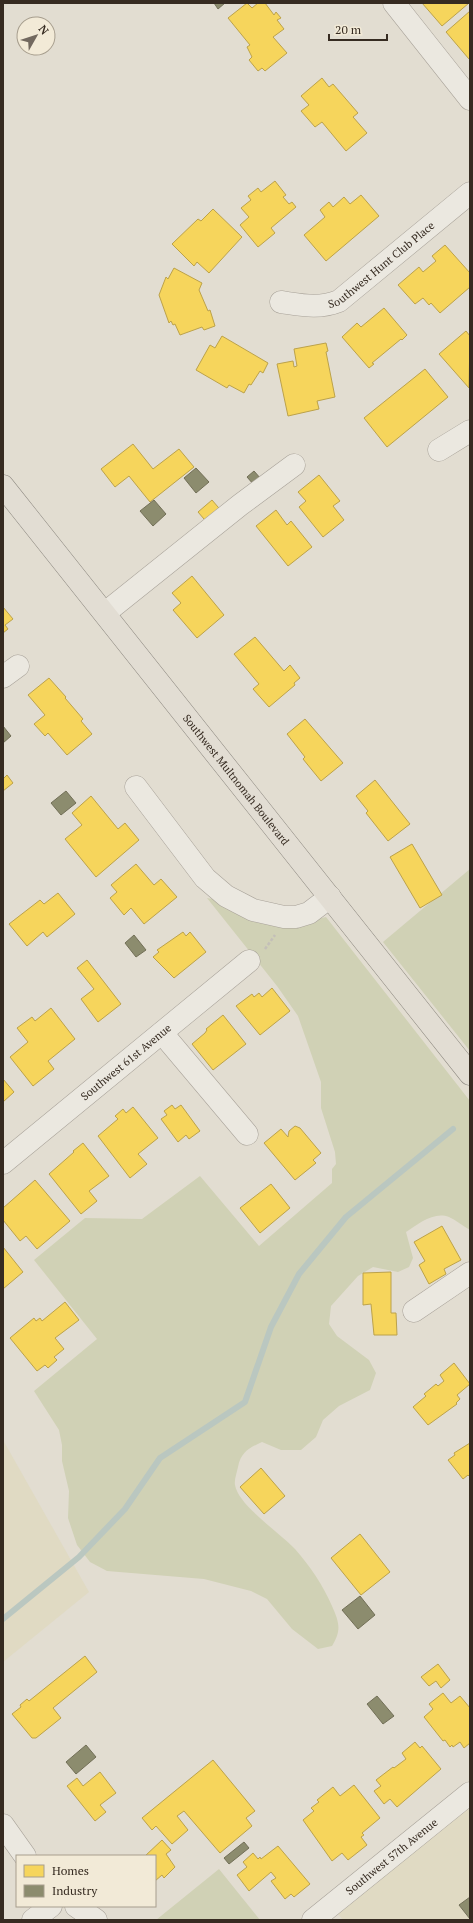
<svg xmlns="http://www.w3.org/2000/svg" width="473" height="1923" font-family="'PT Serif',serif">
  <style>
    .farmland { fill: #e0dac3 }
    .green { fill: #d0d1b5 }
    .homes { fill: #f6d55c; stroke: #bca24a }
    .industry { fill: #8c8c6e; stroke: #726f57 }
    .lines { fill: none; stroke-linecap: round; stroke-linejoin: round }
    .stream { stroke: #bac7c0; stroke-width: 6 }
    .minor-casing { stroke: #a8a299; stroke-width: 23 }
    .major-casing { stroke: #8d8880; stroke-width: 23 }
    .path { stroke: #c3bfb8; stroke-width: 2.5; stroke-dasharray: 3 2; stroke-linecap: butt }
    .minor { stroke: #ebe8e0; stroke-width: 22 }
    .major { stroke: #e2ddd3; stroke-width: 22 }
    .labels { text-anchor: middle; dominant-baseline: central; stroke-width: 4; stroke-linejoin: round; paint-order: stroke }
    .street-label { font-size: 11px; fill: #362b21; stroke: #f2ead7 }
  </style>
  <rect width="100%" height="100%" fill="#e2ddd1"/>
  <!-- farmland -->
  <g class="farmland">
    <path d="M3,1440L89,1592L3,1662Z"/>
    <path d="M470,1806V1920H343L338,1914Z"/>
  </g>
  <!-- green -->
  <g class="green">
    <path d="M470,869V1051L383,942Z"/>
    <path d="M207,898L223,901L296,924L326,917L470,1101V1230C463,1226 456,1220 449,1217C434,1211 418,1224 406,1232L413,1258L409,1267L398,1272L373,1267L358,1276L331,1306L329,1324L337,1336L369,1360L376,1373L370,1390L339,1406L323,1420L316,1437L301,1450H281L262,1442C249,1448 241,1452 238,1467C237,1472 234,1480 235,1485C238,1505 281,1534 295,1549C310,1566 323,1585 332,1606C339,1622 342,1630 332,1646L318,1649L292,1629L267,1599L251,1591L204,1579L107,1571L90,1562L77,1545L68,1518L69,1491L62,1461V1445L59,1430L34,1391L97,1339L34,1260L85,1218L142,1219L200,1176L259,1246L332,1183V1169L336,1164L335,1152L321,1108V1082L298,1016L277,986Z"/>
    <path d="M219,1869L260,1920H156Z"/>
  </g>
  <!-- homes -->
  <g class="homes">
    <path d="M247,3L252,8L258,3H265L274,15L276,12L281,18L277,20L284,29L273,37L287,53L265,71L262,68L258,71L249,60L252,57L247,47L250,45L228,18Z"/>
    <path d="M422,3H469L442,26Z"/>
    <path d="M470,11V58L469,59L446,32Z"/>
    <path d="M322,78L329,87L333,84L358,113L353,117L367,133L346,151L322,122L315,127L301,111L309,105L301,96Z"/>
    <path d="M275,181L286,195L283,197L289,204L292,202L296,207L271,228L275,233L258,247L240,225L249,217L241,208L251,200L248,196L258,188L261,192Z"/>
    <path d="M361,195L379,216L326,261L304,235L325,217L320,210L329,202L333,207L344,197L350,204Z"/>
    <path d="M213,209L242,237L209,273L197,262L194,266L172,244L198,219L201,221Z"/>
    <path d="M445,245L470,273V287L440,313L431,303L429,305L423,298L415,304L398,285L419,267L423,272L436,261L432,256Z"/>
    <path d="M174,268L202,283L199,290L208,311L210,310L215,326L204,330L202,327L180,335L175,324L173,325L171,321L169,323L159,295L166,277L168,279Z"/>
    <path d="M384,308L407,335L402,340L401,339L372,363L374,364L369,368L342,337L357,323L361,327Z"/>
    <path d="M466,331L470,336L469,388L439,354Z"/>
    <path d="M222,336L268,363L263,373L260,371L251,385L249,384L244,393L229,385L227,388L196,370L210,345L215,348Z"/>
    <path d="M326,343L328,351L326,352L335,397L317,401L319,409L288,416L277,364L293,361L294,367L297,366L294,349Z"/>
    <path d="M425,369L448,397L387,447L364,418Z"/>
    <path d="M133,444L153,469L179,449L194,467L150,502L129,476L115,487L101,469Z"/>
    <path d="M319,475L340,501L333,506L344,520L323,537L299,507L306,501L298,492Z"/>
    <path d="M212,500L224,514L210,526L198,512Z"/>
    <path d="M276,510L287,525L291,521L312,547L288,566L256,526Z"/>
    <path d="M192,576L224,615L197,638L173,610L181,603L172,593Z"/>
    <path d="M3,607L13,619L5,625L8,629L3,633Z"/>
    <path d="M255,637L284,671L290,665L300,678L294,683L295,685L269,707L253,689L259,684L234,654Z"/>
    <path d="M49,678L66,697L65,698L83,719L81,721L92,734L67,755L48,733L45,736L34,724L45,715L28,695Z"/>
    <path d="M305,719L343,763L321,781L303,759L305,757L287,734Z"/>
    <path d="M7,775L13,783L3,791V779Z"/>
    <path d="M375,780L410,824L388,841L366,813L368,811L356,796Z"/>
    <path d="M91,796L118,829L125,823L139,840L96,877L65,839L82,825L72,813Z"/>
    <path d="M412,844L442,895L420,908L390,857Z"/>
    <path d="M136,864L154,885L161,879L177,897L144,924L131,908L124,915L110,898L117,892L111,885Z"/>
    <path d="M58,893L75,914L47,937L43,932L27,946L9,924L40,900L44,904Z"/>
    <path d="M183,932L186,936L190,932L206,952L174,978L153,957L159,952L157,950Z"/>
    <path d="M87,960L121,1004L98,1022L81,999L94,989L77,968Z"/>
    <path d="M272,988L290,1011L260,1035L236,1006L252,994L254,997L259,993L262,997Z"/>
    <path d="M51,1008L75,1039L48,1061L54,1069L33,1086L10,1057L28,1042L17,1028L32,1017L35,1021Z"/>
    <path d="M223,1015L246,1044L213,1070L192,1044L205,1033L207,1030L206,1029Z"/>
    <path d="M3,1079L14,1092L3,1102Z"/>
    <path d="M172,1105L175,1109L181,1105L200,1131L189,1139L186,1135L178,1142L161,1119L167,1115L164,1111Z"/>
    <path d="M133,1107L158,1138L138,1154L147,1164L130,1178L98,1136L118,1119L115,1116L123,1109L126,1113Z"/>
    <path d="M295,1126L300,1128L321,1153L313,1160L316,1163L295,1180L264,1143L281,1129L288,1137L289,1131Z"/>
    <path d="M83,1143L109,1176L89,1191L97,1201L81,1214L49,1174L74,1152L73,1151Z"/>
    <path d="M35,1180L70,1221L37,1249L26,1236L20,1241L3,1220V1208Z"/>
    <path d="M271,1184L290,1208L260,1233L240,1208Z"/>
    <path d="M442,1226L461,1260L444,1269L446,1274L429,1284L419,1265L425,1261L414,1242Z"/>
    <path d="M3,1247L23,1272L3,1289Z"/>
    <path d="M391,1272V1313H396L397,1335H374L371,1304L363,1305V1273Z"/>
    <path d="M65,1302L79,1320L55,1338L64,1349L54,1357L57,1360L48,1368L45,1365L37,1371L10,1338L34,1318L36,1321L40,1318L42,1321Z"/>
    <path d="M454,1363L470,1384L457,1395L460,1399L456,1403L457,1404L428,1425L413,1407L426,1396L424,1394L436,1384L438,1386L444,1381L440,1375Z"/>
    <path d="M470,1443V1477L468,1475L463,1479L448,1460L455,1455L454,1453Z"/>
    <path d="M261,1468L285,1496L264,1514L240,1487Z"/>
    <path d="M360,1534L390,1572L361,1595L331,1558Z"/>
    <path d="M85,1656L97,1672L53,1708L61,1718L36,1738H32L12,1714L21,1707L20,1705L27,1699L29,1701Z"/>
    <path d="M438,1664L450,1680L441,1688L436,1681L429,1686L421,1677Z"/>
    <path d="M443,1693L451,1703L460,1696L470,1708V1743L464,1748L460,1742L453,1747L452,1745L450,1747L445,1740L443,1741L424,1717L433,1709L429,1704Z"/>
    <path d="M415,1742L420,1748L422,1746L441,1769L397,1807L390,1799L384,1804L374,1791L381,1786L376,1780L393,1767L394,1768L406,1759L402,1753Z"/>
    <path d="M213,1760L255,1811L246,1818L252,1826L220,1853L184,1811L177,1816L188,1830L172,1844L156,1826L152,1830L142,1818Z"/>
    <path d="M100,1772L116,1793L100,1805L106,1812L95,1821L67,1786L77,1778L83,1786Z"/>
    <path d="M354,1785L380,1818L362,1833L364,1835L361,1837L367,1845L348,1860L342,1853L332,1861L303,1820L314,1811L311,1808L319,1802L317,1800L333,1787L340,1796Z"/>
    <path d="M162,1840L171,1850L166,1854L175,1867L164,1878L162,1875L155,1881V1856H145Z"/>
    <path d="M278,1846L310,1884L294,1897L291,1894L285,1899L271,1881L276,1878L271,1872L249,1891L237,1875L247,1867L243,1862L253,1853L258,1859L260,1857L261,1859Z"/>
  </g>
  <!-- industry -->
  <g class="industry">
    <path d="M214,3H225L218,9Z"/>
    <path d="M196,468L209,482L196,493L184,478Z"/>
    <path d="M254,471L261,479L254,485L247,477Z"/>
    <path d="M154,500L166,514L153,526L140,511Z"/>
    <path d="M3,726L11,736L3,743Z"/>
    <path d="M66,791L76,803L61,815L51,803Z"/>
    <path d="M134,935L146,950L136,957L125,943Z"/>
    <path d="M360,1596L375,1615L358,1629L342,1610Z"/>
    <path d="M377,1696L394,1716L383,1724L367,1704Z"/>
    <path d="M86,1745L96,1757L76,1774L66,1762Z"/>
    <path d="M244,1842L249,1848L229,1864L224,1858Z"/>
    <path d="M470,1897V1919L459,1905Z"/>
  </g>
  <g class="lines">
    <!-- stream -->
    <path class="stream" d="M3,1619L79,1557L125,1509L160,1458L245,1402L271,1327L299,1274L346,1217L453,1129"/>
    <defs>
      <g id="minor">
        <path d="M394,3L470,99"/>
        <path id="s1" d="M281,302C302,305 319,309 339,301L470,193"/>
        <path d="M439,450L470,431"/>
        <path d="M105,613L240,505L294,465"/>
        <path d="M3,677L18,666"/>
        <path d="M136,787L205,878L226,896L253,910L284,917H296L309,913L330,897"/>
        <path d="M162,1033L247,1134"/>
        <path id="s2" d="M3,1163L249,961"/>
        <path d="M414,1311L470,1273"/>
        <path d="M3,1825L25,1856"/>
        <path d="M76,1906L96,1920"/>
        <path d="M33,1920L51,1906"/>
        <path id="s3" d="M313,1920L470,1793"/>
      </g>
      <g id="major">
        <path id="s4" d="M3,486L470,1074"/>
      </g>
    </defs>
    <!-- minor casing -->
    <use href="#minor" class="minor-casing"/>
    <!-- major casing -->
    <use href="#major" class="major-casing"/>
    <!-- path -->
    <path class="path" d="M265,949L275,935"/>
    <!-- minor -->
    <use href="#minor" class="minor"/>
    <!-- major -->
    <use href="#major" class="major"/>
  </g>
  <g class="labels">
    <!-- street labels -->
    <g class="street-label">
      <text stroke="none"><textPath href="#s1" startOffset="114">Southwest Hunt Club Place</textPath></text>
      <text stroke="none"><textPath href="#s4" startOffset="375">Southwest Multnomah Boulevard</textPath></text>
      <text stroke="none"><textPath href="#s2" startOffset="159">Southwest 61st Avenue</textPath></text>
      <text stroke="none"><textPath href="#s3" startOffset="101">Southwest 57th Avenue</textPath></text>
    </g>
  </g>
  <!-- border -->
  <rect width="473" height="1923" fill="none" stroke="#362b21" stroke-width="8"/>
  <!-- legend -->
  <rect x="16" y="1855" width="140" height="52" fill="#f2ead7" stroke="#a79e8e"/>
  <rect x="24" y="1865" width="20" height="12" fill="#f6d55c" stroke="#a79e8e"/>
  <text x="52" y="1875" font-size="12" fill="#362b21">Homes</text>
  <rect x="24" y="1885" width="20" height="12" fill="#8c8c6e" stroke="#a79e8e"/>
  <text x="52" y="1895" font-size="12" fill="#362b21">Industry</text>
  <!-- north arrow -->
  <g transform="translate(36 36) rotate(51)"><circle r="19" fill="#f2ead7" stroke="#a79e8e"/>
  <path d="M0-3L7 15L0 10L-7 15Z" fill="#72695f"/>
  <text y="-6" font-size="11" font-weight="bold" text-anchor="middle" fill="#362b21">N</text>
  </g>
  <!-- scale -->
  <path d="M329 34v6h58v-6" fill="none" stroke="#362b21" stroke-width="2"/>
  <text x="335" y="34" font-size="12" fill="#362b21" stroke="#f2ead7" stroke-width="3" paint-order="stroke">20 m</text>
</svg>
